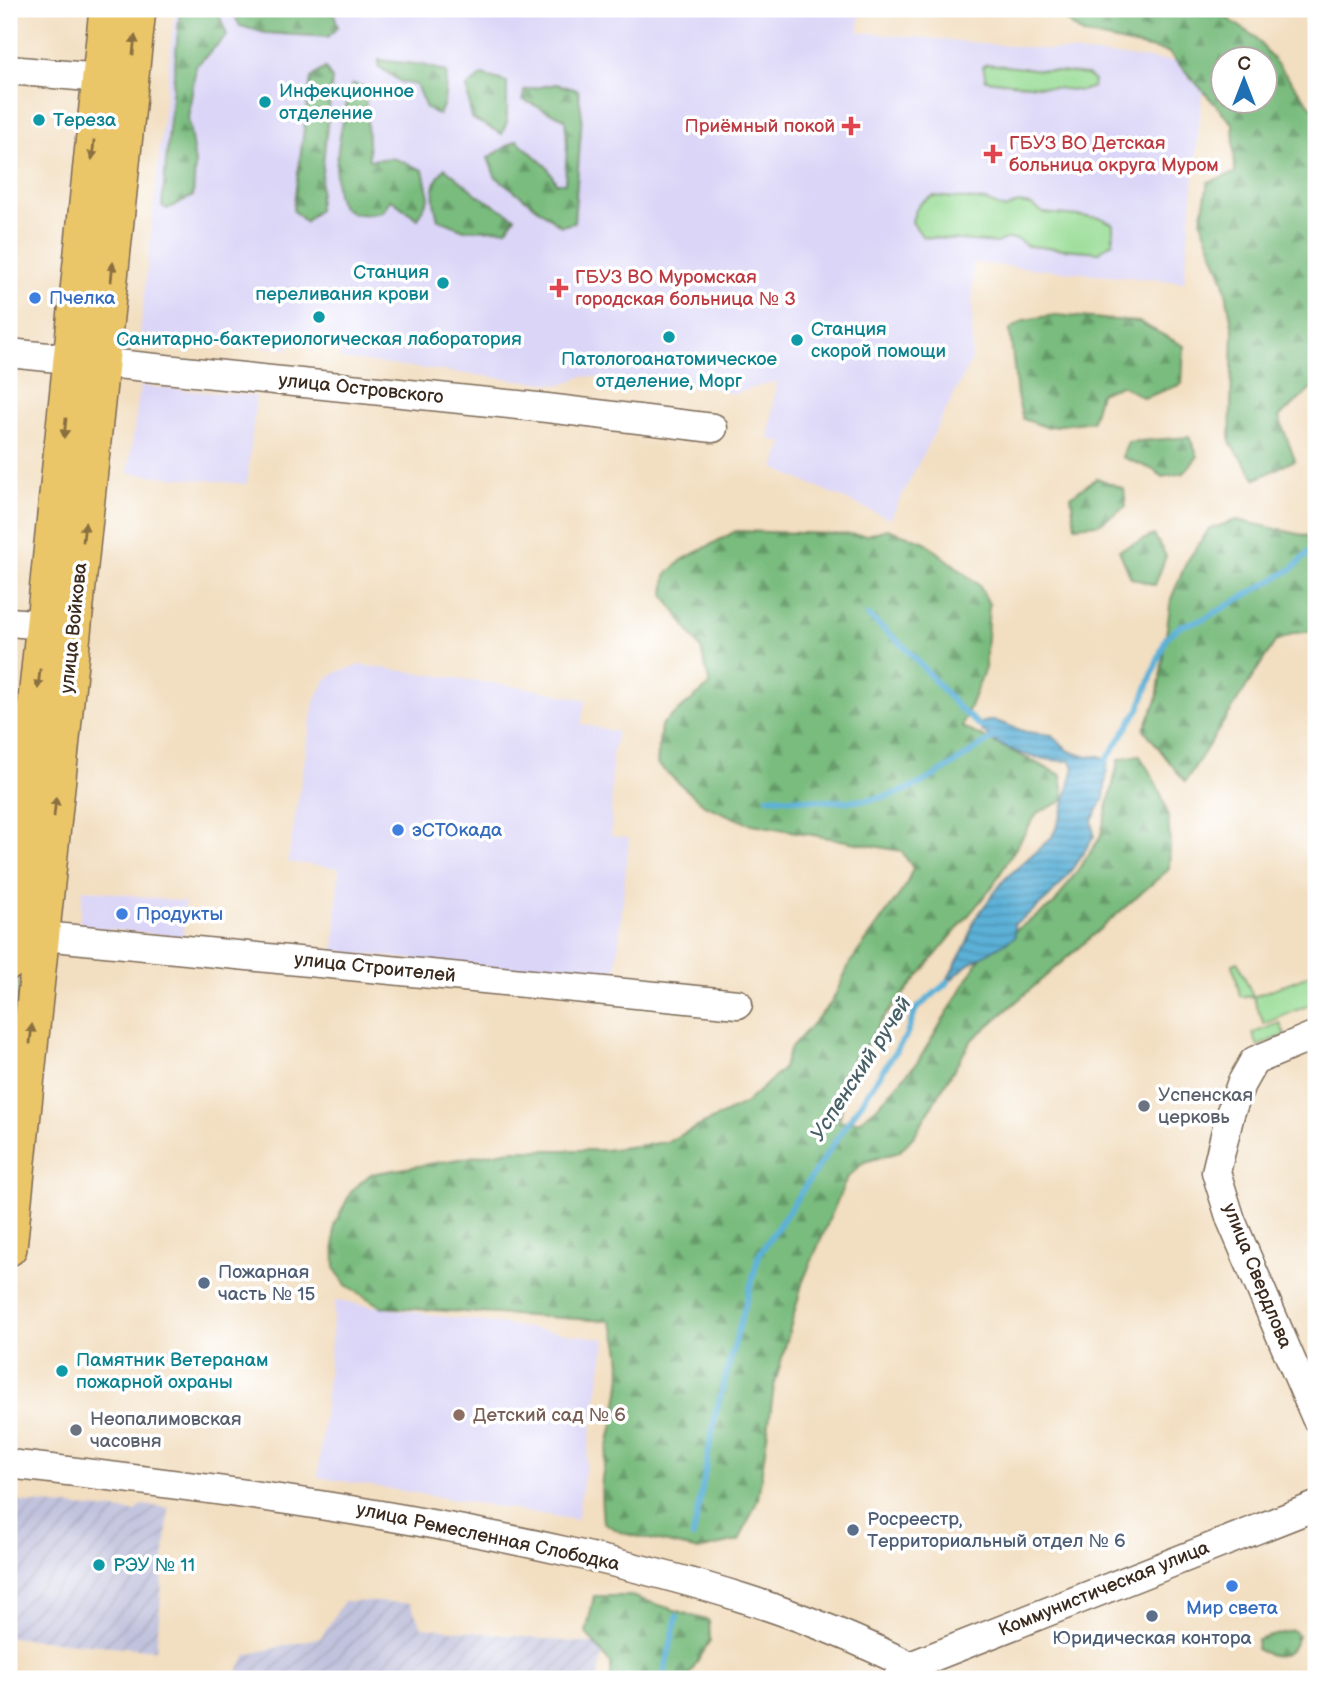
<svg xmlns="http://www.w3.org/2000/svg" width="1325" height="1688" font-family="'Balsamiq Sans',sans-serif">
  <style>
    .built { fill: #dbd6f7 }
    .industrial { fill: url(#industrial-furrows) }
    .green { fill: #97dc94; stroke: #698359; stroke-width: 2 }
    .forest { fill: url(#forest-firs); stroke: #5a734e; stroke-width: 2; fill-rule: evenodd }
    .water { fill: url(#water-rules); stroke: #4c6e7b; stroke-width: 2 }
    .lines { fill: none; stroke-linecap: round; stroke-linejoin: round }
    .stream { stroke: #5cb1d8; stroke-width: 6 }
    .minor-casing { stroke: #7b6957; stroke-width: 31 }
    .major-casing { stroke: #7b6957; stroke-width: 38 }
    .minor { stroke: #fff; stroke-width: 28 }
    .major { stroke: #ebc669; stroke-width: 35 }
    .oneway { fill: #8a7040 }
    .culture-dot { fill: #0f9aa8; stroke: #fff; stroke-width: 2.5 }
    .health-dot { fill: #e0444e; stroke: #fff; stroke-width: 2.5 }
    .shop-dot { fill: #3f7fe0; stroke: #fff; stroke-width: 2.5 }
    .worship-dot { fill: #6b7280; stroke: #fff; stroke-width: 2.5 }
    .service-dot { fill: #5c6f8a; stroke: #fff; stroke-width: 2.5 }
    .education-dot { fill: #8d6e63; stroke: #fff; stroke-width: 2.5 }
    .labels { text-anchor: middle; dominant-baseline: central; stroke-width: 7; stroke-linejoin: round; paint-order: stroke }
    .culture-label { font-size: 19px; fill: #0d838f; stroke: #fff; text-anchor: start }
    .health-label { font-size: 19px; fill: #be3a42; stroke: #fff; text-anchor: start }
    .shop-label { font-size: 19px; fill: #366cbe; stroke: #fff; text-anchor: start }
    .street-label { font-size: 19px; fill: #3b2a1e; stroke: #fff }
    .worship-label { font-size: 19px; fill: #5b616d; stroke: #fff; text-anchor: start }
    .service-label { font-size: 19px; fill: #4e5e75; stroke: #fff; text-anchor: start }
    .education-label { font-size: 19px; fill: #785e54; stroke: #fff; text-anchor: start }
    .water-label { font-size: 21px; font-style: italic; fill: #486068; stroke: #fff }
  </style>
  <defs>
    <pattern id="industrial-furrows" width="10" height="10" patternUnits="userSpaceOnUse" patternTransform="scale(1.75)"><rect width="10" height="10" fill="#c1c2dd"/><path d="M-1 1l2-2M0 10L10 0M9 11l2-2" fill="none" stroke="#a7a7bd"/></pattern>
    <pattern id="forest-firs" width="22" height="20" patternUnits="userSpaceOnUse" patternTransform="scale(1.75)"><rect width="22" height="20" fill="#79bc7e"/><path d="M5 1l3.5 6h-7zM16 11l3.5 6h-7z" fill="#649967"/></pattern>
    <pattern id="water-rules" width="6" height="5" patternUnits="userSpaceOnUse" patternTransform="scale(1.75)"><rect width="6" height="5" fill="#5cb1d8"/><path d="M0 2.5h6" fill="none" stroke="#4d90af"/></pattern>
  </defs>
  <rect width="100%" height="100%" fill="#fff"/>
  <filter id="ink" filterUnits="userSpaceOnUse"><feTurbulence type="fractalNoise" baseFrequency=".0143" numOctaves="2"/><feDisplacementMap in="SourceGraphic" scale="14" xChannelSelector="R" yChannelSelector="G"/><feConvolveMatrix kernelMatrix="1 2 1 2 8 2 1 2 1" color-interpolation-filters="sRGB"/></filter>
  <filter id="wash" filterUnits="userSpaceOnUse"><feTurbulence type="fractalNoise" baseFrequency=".00686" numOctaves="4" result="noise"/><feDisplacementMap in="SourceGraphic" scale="28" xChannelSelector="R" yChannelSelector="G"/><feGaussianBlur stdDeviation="1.57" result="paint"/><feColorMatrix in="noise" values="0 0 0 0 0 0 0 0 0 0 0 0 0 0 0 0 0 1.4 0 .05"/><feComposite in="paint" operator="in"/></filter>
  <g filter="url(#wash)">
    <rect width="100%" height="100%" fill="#f2dec0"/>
    <!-- built -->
    <g class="built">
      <path d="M175,9H860L859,32L1205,64L1184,282L973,263L972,359L890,519L774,468L784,443L769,439L776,381L734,394L711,387L583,376L562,385L340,359L341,345L291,339L289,349L140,334Z"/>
      <path d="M140,386L256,396L247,484L128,473Z"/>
      <path d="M361,665L529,688L586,700L581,724L617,732L612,756L611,836L629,838L615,981L334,951L339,868L288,862L314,702L326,680L337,672Z"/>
      <path d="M83,889L185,902L183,937L79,926Z"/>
      <path d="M335,1301L606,1339L577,1520L318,1477Z"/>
    </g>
    <!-- industrial -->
    <g class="industrial">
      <path d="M9,1501L136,1512L142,1505L169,1508L156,1650L9,1637Z"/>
      <path d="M344,1601L410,1603L422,1627L605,1645L597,1679H234L246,1655L321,1637Z"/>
    </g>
    <!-- green -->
    <g class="green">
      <path d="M987,64L1087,75L1094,81L1093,87L1081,91L986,80L983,66Z"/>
      <path d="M934,196L986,201L1005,209L1018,203L1031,205L1044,213L1102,218L1113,224V242L1099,252L1027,246L1017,239H1005L996,243L923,237L912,222C915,208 920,200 934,196Z"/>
      <path d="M1238,962L1253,997L1311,974L1316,988V1002L1264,1024L1253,997L1240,996L1233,964Z"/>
      <path d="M20,976L9,1146V1059Z"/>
      <path d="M1280,1023L1285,1035L1258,1046L1253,1033Z"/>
    </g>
    <!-- forest -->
    <g class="forest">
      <path d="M180,9H217L227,35L196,66L188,118L195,164L193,196L167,209L162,206Z"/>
      <path d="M231,9H333L338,27L328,37L265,33L240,26Z"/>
      <path d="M1051,9H1214L1255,37L1316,112V385L1279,417L1295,460L1256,479L1230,442L1233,330L1224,281L1201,221L1208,182L1235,173L1233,124L1168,52L1083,34ZM1224,60H1266V102H1224Z"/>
      <path d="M379,60L423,65L447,72L444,103L439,115L426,108L416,85L401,82L378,66Z"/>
      <path d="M325,68L332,79L318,210L305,222L293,210L311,78Z"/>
      <path d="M482,75L507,82V122L502,134L471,118L467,87Z"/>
      <path d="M352,84L365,87L369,160L393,158L423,170L429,197L418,219L390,199L383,212C369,214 353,218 342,206C326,188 345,107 352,84Z"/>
      <path d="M556,84L578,90L582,116L574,223L561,226L495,176L488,158L517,140L548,168L556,183H565L567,144L565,119L523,100L524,90Z"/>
      <path d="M445,168L479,196L515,217L507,229L464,230L438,219C432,199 430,184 445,168Z"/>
      <path d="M1055,315L1139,322L1184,346L1182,384L1144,398L1121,385L1100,393L1092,421L1046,427L1023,419L1017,396L1010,330L1024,320Z"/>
      <path d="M1189,437L1198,456L1184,473L1162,477L1154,470L1122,457L1128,442Z"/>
      <path d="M1097,478L1124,489L1126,506L1099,524L1075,526L1071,496Z"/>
      <path d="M1237,520L1316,538V631L1294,633L1275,642L1185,782L1144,729L1157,700L1171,599L1186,563L1209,529Z"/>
      <path d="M887,529L925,542L979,585L989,604L985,668L962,727L1061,775L1065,800L1037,813L992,887L882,1020L848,1075L839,1122L859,1121L876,1108L917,1063L984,952L1054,904L1100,838L1119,759L1139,755C1168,799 1172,816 1169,869L971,1041L914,1136L899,1152L864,1162L847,1178L803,1281L774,1387L758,1499L739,1541L699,1550L622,1533L603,1522C602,1508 600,1493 602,1479C608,1430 636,1366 610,1321L382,1307L346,1285L335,1269L334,1226L352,1190L371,1174L512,1150H605L667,1142L746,1103L783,1069L790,1049L832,1002L850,963L905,887L913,868L901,851L747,823L704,805L657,764L661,725L710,685L701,649L664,595L666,575L682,560L736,531L867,535Z"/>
      <path d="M1154,535L1166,556L1155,585L1131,578L1119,550Z"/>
      <path d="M594,1596H631L709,1621L710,1641L687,1679H611V1664L586,1633Z"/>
      <path d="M1292,1630L1298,1635C1291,1660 1275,1659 1256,1649L1257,1640Z"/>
    </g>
    <!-- water -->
    <path class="water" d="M993,720L1026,732L1052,735L1069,751L1087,757L1099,756L1108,759L1104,798L1092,821L1094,836C1068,876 1055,898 1014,924L1015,937L966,966L944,986L968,941L974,920L1005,879L1052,837L1061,817L1074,767L1070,761C1038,761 997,751 976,724Z"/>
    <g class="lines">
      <!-- stream -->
      <g class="stream">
        <path d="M868,616L903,645L958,707L981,727"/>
        <path d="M1103,765L1139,709L1166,638L1180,626L1204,619L1292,569L1316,546"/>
        <path d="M768,797C807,799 850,806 888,796C928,786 963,756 998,735"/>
        <path d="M693,1537L716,1412L759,1255L906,1036L916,1009L948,982"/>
        <path d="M663,1679L677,1616"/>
      </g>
    </g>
  </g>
  <g filter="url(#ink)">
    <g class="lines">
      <defs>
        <g id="minor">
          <path d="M9,70L100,78"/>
          <path d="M9,353L547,408L713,428"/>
          <path d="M9,622L45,625"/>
          <path d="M23,934L738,1004"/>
          <path d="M1316,1035L1254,1061L1241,1084L1230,1114L1216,1172L1231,1220L1316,1418"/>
          <path d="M9,1464C197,1486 384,1510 569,1552C688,1579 801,1610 910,1666"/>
          <path d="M898,1677L910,1666L1316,1506"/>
        </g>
        <g id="major">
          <path d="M9,962L107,9"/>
          <path d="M9,1248L138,9"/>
        </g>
      </defs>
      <!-- minor casing -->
      <use href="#minor" class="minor-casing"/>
      <!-- major casing -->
      <use href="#major" class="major-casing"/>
      <!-- minor -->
      <use href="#minor" class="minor"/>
      <!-- major -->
      <use href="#major" class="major"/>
    </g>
    <!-- one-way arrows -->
    <defs><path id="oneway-solid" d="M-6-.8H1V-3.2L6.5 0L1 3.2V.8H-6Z" transform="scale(1.75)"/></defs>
    <g class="oneway">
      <use href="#oneway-solid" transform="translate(134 45) rotate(-84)"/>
      <use href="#oneway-solid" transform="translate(93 150) rotate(96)"/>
      <use href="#oneway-solid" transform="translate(112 272) rotate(-84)"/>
      <use href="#oneway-solid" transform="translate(65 428) rotate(96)"/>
      <use href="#oneway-solid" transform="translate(84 532) rotate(-84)"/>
      <use href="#oneway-solid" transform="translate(39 679) rotate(96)"/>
      <use href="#oneway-solid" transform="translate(55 807) rotate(-84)"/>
      <use href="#oneway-solid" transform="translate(31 1034) rotate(-84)"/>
    </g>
  </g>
  <!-- markers -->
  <g class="culture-dot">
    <circle cx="265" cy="102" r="7"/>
    <circle cx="39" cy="120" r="7"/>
    <circle cx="443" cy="283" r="7"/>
    <circle cx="319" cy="317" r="7"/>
    <circle cx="669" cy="337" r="7"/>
    <circle cx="797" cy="340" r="7"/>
    <circle cx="62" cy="1371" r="7"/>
    <circle cx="99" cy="1565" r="7"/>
  </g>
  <g class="health-dot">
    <path d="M847.5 115.5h7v7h7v7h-7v7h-7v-7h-7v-7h7z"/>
    <path d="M989.5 143.5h7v7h7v7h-7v7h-7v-7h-7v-7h7z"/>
    <path d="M555.5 277.5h7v7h7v7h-7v7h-7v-7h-7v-7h7z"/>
  </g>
  <g class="shop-dot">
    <circle cx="35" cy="298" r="7"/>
    <circle cx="398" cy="830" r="7"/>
    <circle cx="122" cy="914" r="7"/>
    <circle cx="1232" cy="1586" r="7"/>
  </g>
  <g class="worship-dot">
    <circle cx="1144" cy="1106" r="7"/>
    <circle cx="76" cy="1430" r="7"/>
  </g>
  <g class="service-dot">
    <circle cx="204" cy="1283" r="7"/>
    <circle cx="853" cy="1530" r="7"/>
    <circle cx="1152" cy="1616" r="7"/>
  </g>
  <circle class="education-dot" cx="459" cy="1415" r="7"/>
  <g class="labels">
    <!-- culture labels -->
    <g class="culture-label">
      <text x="279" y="91">Инфекционное<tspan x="279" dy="22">отделение</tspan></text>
      <text x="53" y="120">Тереза</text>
      <text x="429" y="272" text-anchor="end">Станция<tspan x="429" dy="22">переливания крови</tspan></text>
      <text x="811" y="329">Станция<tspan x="811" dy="22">скорой помощи</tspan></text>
      <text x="319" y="339" text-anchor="middle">Санитарно-бактериологическая лаборатория</text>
      <text x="669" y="359" text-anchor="middle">Патологоанатомическое<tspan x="669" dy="22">отделение, Морг</tspan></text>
      <text x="76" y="1360">Памятник Ветеранам<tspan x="76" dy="22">пожарной охраны</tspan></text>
      <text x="113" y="1565">РЭУ № 11</text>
    </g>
    <!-- health labels -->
    <g class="health-label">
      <text x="835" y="126" text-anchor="end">Приёмный покой</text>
      <text x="1009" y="143">ГБУЗ ВО Детская<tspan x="1009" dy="22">больница округа Муром</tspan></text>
      <text x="575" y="277">ГБУЗ ВО Муромская<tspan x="575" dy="22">городская больница № 3</tspan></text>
    </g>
    <!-- shop labels -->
    <g class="shop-label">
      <text x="49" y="298">Пчелка</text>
      <text x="412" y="830">эСТОкада</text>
      <text x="136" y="914">Продукты</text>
      <text x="1232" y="1608" text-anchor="middle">Мир света</text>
    </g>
    <!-- street labels -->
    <g class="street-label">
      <text transform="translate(361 389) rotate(6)">улица Островского</text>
      <text transform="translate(74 628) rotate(-84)">улица Войкова</text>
      <text transform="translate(375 968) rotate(6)">улица Строителей</text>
      <text transform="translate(1257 1276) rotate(68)">улица Свердлова</text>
      <text transform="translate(488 1537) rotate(12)">улица Ремесленная Слободка</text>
      <text transform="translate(1104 1589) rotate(-22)">Коммунистическая улица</text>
    </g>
    <!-- worship labels -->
    <g class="worship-label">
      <text x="1158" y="1095">Успенская<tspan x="1158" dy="22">церковь</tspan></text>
      <text x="90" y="1419">Неопалимовская<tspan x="90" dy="22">часовня</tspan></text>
    </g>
    <!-- service labels -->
    <g class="service-label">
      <text x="218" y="1272">Пожарная<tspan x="218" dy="22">часть № 15</tspan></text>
      <text x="867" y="1519">Росреестр,<tspan x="867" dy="22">Территориальный отдел № 6</tspan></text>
      <text x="1152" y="1638" text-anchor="middle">Юридическая контора</text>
    </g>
    <!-- education labels -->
    <g class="education-label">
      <text x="473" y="1415">Детский сад № 6</text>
    </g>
    <!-- water labels -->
    <g class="water-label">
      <text transform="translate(861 1069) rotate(-57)">Успенский ручей</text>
    </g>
  </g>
  <!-- margin -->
  <rect width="1325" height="1688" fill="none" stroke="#fff" stroke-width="35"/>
  <!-- north arrow -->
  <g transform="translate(1244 80)"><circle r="33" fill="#ffffff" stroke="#b1aaa5" stroke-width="2"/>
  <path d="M0-5L12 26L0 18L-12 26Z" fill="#1f6fb2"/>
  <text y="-10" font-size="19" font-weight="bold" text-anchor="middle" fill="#3b2a1e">С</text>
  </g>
</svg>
